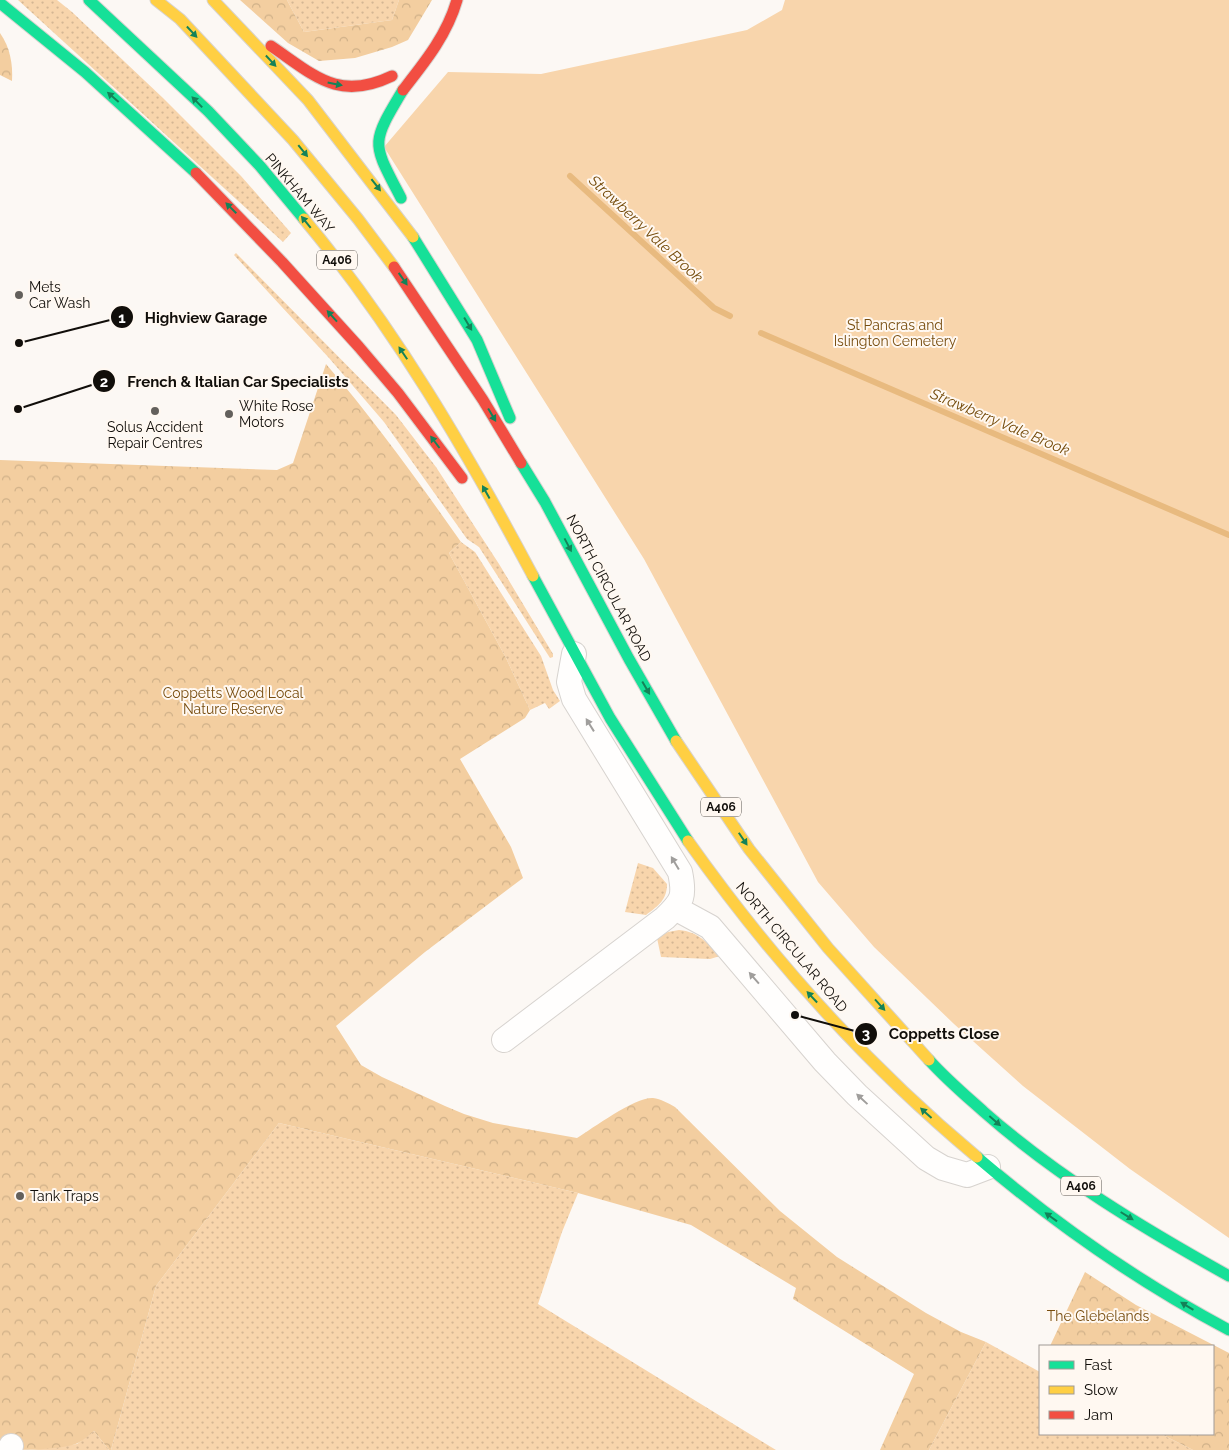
<svg xmlns="http://www.w3.org/2000/svg" width="1229" height="1450" font-family="Raleway,sans-serif">
  <style>
    .grass { fill: url(#grass-dots) }
    .forest { fill: url(#forest-crowns) }
    .park { fill: #f8d5ac }
    .lines { fill: none; stroke-linecap: round; stroke-linejoin: round }
    .stream { stroke: #e8ba7f; stroke-width: 6 }
    .street-casing { stroke: #d7d3cf; stroke-width: 26 }
    .fast-casing { stroke: #d7d3cf; stroke-width: 13 }
    .slow-casing { stroke: #d7d3cf; stroke-width: 13 }
    .jam-casing { stroke: #d7d3cf; stroke-width: 13 }
    .street { stroke: #fffefd; stroke-width: 24 }
    .fast { stroke: #16e098; stroke-width: 11 }
    .slow { stroke: #ffcf43; stroke-width: 11 }
    .jam { stroke: #f24e42; stroke-width: 11 }
    .oneway { fill: #148258 }
    .oneway2 { fill: #a09e9c }
    .poi-dot { fill: #63605c; stroke: #fff8f1; stroke-width: 2 }
    .labels { text-anchor: middle; dominant-baseline: central; stroke-width: 4; stroke-linejoin: round; paint-order: stroke }
    .shield { fill: #fff8f1; stroke: #58544f; stroke-width: 1 }
    .shield-label { font-size: 12px; font-weight: bold; fill: #110e0a }
    .street-label { font-size: 14px; fill: #110e0a; stroke: #fff8f1 }
    .poi-label { font-size: 14px; fill: #110e0a; stroke: #fff8f1; text-anchor: start }
    .park-label { font-size: 14px; fill: #784d0f; stroke: #fff8f1 }
    .water-label { font-size: 15px; font-style: italic; fill: #744a09; stroke: #fff8f1 }
    .leader { fill: none; stroke: #110e0a; stroke-width: 2 }
    .callout-dot { fill: #110e0a; stroke: #fff8f1; stroke-width: 2 }
    .mark-label { font-size: 15px; text-anchor: middle; font-weight: bold; fill: #fff }
    .callout-label { font-size: 15px; text-anchor: middle; font-weight: bold; fill: #110e0a; stroke: #fff8f1; stroke-width: 4; stroke-linejoin: round; paint-order: stroke }
  </style>
  <defs>
    <pattern id="grass-dots" width="8" height="8" patternUnits="userSpaceOnUse" patternTransform="scale(1.25)"><rect width="8" height="8" fill="#f8d5ac"/><path d="M2 2h.1M6 6h.1" fill="none" stroke="#d4b693" stroke-width="1.8" stroke-linecap="round"/></pattern>
    <pattern id="forest-crowns" width="20" height="18" patternUnits="userSpaceOnUse" patternTransform="scale(1.25)"><rect width="20" height="18" fill="#f3cea0"/><path d="M2 6a3 3 0 1 1 6 0M12 15a3 3 0 1 1 6 0" fill="none" stroke="#cfb088"/></pattern>
  </defs>
  <rect width="100%" height="100%" fill="#fcf8f4"/>
  <!-- grass -->
  <g class="grass">
    <path d="M18,0H57L72,12L163,98L241,176L291,233L283,242Z"/>
    <path d="M287,0H399L392,20L304,32Z"/>
    <path d="M236,253L396,415L436,467L499,564L553,654V657L550,658L479,547L467,539L384,422L329,358L234,255Z"/>
    <path d="M461,542L475,552L541,656L553,690L560,701L549,709L545,703L530,710L506,658L449,553Z"/>
    <path d="M638,863L653,868L667,884C667,900 658,906 646,915L625,912Z"/>
    <path d="M679,930C699,932 706,942 720,956L710,959L661,957L657,938L668,932Z"/>
    <path d="M279,1123L578,1193L562,1232L538,1304L776,1450H111L156,1286Z"/>
    <path d="M986,1342L1040,1372V1434H1161L1193,1450H929Z"/>
    <path d="M94,1431L109,1450H30L77,1444Z"/>
  </g>
  <!-- forest -->
  <g class="forest">
    <path d="M240,0H287L304,32L392,20L399,0H432L408,40L392,47L355,58L319,61L288,43Z"/>
    <path d="M0,33C10,47 13,64 12,81L0,75Z"/>
    <path d="M326,364C375,421 418,481 461,542L449,553L506,658L530,710L525,718L460,759L511,847L523,878L425,952L336,1026L361,1065L382,1077L445,1106L464,1114L493,1123L577,1138C593,1128 635,1097 653,1098C661,1099 668,1103 675,1107L780,1211L837,1257L926,1313L961,1332L986,1342L929,1450H880L914,1374L793,1299L796,1288L691,1225L578,1193L279,1123L156,1286L111,1450H109L94,1431C89,1435 84,1440 78,1443C64,1450 18,1450 0,1450V460L277,470L293,463Z"/>
    <path d="M1085,1272L1136,1305L1229,1353V1450H1193L1161,1434H1213V1346H1050Z"/>
  </g>
  <!-- park -->
  <path class="park" d="M785,0H1229V1238L1130,1169L1023,1086L954,1024L874,947L818,882L644,559L384,147L448,72L541,74L747,30L782,10Z"/>
  <g class="lines">
    <!-- stream -->
    <g class="stream">
      <path d="M570,176L714,308L730,316"/>
      <path d="M761,333L1229,535"/>
    </g>
    <defs>
      <g id="street">
        <path d="M675,908L710,927L825,1062L857,1095L926,1158L943,1168L967,1175L988,1167"/>
        <path d="M504,1040L665,918C683,901 685,896 680,872L574,699L569,682L574,654"/>
        <path d="M10,1450L11,1446"/>
      </g>
      <g id="fast">
        <path d="M89,0L208,111L260,166L304,219"/>
        <path d="M0,3L85,72L196,173"/>
        <path d="M401,198C372,142 370,145 403,90"/>
        <path d="M413,237L477,340L510,418"/>
        <path d="M521,463L545,502L629,659L676,741"/>
        <path d="M533,576L610,718L688,841"/>
        <path d="M929,1060C946,1079 965,1095 984,1112C1058,1177 1143,1228 1229,1276"/>
        <path d="M977,1157C1054,1223 1139,1282 1229,1330"/>
      </g>
      <g id="slow">
        <path d="M156,0L180,19L293,140L358,219L394,267"/>
        <path d="M213,0L308,100L413,237"/>
        <path d="M304,219C395,328 467,452 533,576"/>
        <path d="M676,741L749,849L828,948L929,1060"/>
        <path d="M688,841C770,957 868,1066 977,1157"/>
      </g>
      <g id="jam">
        <path d="M271,46C314,75 338,102 392,76"/>
        <path d="M403,90C425,62 447,35 457,0"/>
        <path d="M196,173L282,262L359,347L398,393L462,478"/>
        <path d="M394,267L483,400L521,463"/>
      </g>
    </defs>
    <!-- street casing -->
    <use href="#street" class="street-casing"/>
    <!-- fast casing -->
    <use href="#fast" class="fast-casing"/>
    <!-- slow casing -->
    <use href="#slow" class="slow-casing"/>
    <!-- jam casing -->
    <use href="#jam" class="jam-casing"/>
    <!-- street -->
    <use href="#street" class="street"/>
    <!-- fast -->
    <use href="#fast" class="fast"/>
    <!-- slow -->
    <use href="#slow" class="slow"/>
    <!-- jam -->
    <use href="#jam" class="jam"/>
  </g>
  <!-- one-way arrows -->
  <defs><path id="oneway-solid" d="M-6-.8H1V-3.2L6.5 0L1 3.2V.8H-6Z" transform="scale(1.25)"/></defs>
  <g class="oneway">
    <use href="#oneway-solid" transform="translate(192 32) rotate(47)"/>
    <use href="#oneway-solid" transform="translate(271 61) rotate(47)"/>
    <use href="#oneway-solid" transform="translate(335 84) rotate(11)"/>
    <use href="#oneway-solid" transform="translate(113 97) rotate(-139)"/>
    <use href="#oneway-solid" transform="translate(197 102) rotate(-134)"/>
    <use href="#oneway-solid" transform="translate(303 151) rotate(51)"/>
    <use href="#oneway-solid" transform="translate(376 185) rotate(52)"/>
    <use href="#oneway-solid" transform="translate(231 208) rotate(-135)"/>
    <use href="#oneway-solid" transform="translate(306 222) rotate(-129)"/>
    <use href="#oneway-solid" transform="translate(403 279) rotate(55)"/>
    <use href="#oneway-solid" transform="translate(332 316) rotate(-132)"/>
    <use href="#oneway-solid" transform="translate(468 324) rotate(59)"/>
    <use href="#oneway-solid" transform="translate(403 353) rotate(-124)"/>
    <use href="#oneway-solid" transform="translate(492 415) rotate(59)"/>
    <use href="#oneway-solid" transform="translate(435 442) rotate(-127)"/>
    <use href="#oneway-solid" transform="translate(486 492) rotate(-119)"/>
    <use href="#oneway-solid" transform="translate(568 545) rotate(62)"/>
    <use href="#oneway-solid" transform="translate(646 688) rotate(60)"/>
    <use href="#oneway-solid" transform="translate(743 839) rotate(56)"/>
    <use href="#oneway-solid" transform="translate(812 997) rotate(-133)"/>
    <use href="#oneway-solid" transform="translate(880 1005) rotate(48)"/>
    <use href="#oneway-solid" transform="translate(926 1113) rotate(-138)"/>
    <use href="#oneway-solid" transform="translate(995 1121) rotate(41)"/>
    <use href="#oneway-solid" transform="translate(1127 1216) rotate(32)"/>
    <use href="#oneway-solid" transform="translate(1051 1217) rotate(-144)"/>
    <use href="#oneway-solid" transform="translate(1187 1306) rotate(-149)"/>
  </g>
  <g class="oneway2">
    <use href="#oneway-solid" transform="translate(590 725) rotate(-122)"/>
    <use href="#oneway-solid" transform="translate(675 863) rotate(-121)"/>
    <use href="#oneway-solid" transform="translate(754 978) rotate(-131)"/>
    <use href="#oneway-solid" transform="translate(862 1099) rotate(-137)"/>
  </g>
  <!-- markers -->
  <g class="poi-dot">
    <circle cx="19" cy="295" r="5"/>
    <circle cx="155" cy="411" r="5"/>
    <circle cx="229" cy="414" r="5"/>
    <circle cx="20" cy="1196" r="5"/>
  </g>
  <g class="labels">
    <!-- shield labels -->
    <g class="shield">
      <rect x="317" y="250.5" width="40" height="19" rx="4"/>
      <rect x="701" y="797.5" width="40" height="19" rx="4"/>
      <rect x="1061" y="1176.5" width="40" height="19" rx="4"/>
    </g>
    <g class="shield-label">
      <text x="337" y="260">A406</text>
      <text x="721" y="807">A406</text>
      <text x="1081" y="1186">A406</text>
    </g>
    <!-- street labels -->
    <g class="street-label">
      <text transform="translate(300 193) rotate(50)">PINKHAM WAY</text>
      <text transform="translate(609 588) rotate(62)">NORTH CIRCULAR ROAD</text>
      <text transform="translate(792 947) rotate(50)">NORTH CIRCULAR ROAD</text>
    </g>
    <!-- poi labels -->
    <g class="poi-label">
      <text x="29" y="287">Mets<tspan x="29" dy="16">Car Wash</tspan></text>
      <text x="239" y="406">White Rose<tspan x="239" dy="16">Motors</tspan></text>
      <text x="155" y="427" text-anchor="middle">Solus Accident<tspan x="155" dy="16">Repair Centres</tspan></text>
      <text x="30" y="1196">Tank Traps</text>
    </g>
    <!-- park labels -->
    <g class="park-label">
      <text x="895" y="325">St Pancras and<tspan x="895" dy="16">Islington Cemetery</tspan></text>
      <text x="233" y="693">Coppetts Wood Local<tspan x="233" dy="16">Nature Reserve</tspan></text>
      <text x="1098" y="1316">The Glebelands</text>
    </g>
    <!-- water labels -->
    <g class="water-label">
      <text transform="translate(646 229) rotate(43)">Strawberry Vale Brook</text>
      <text transform="translate(1000 422) rotate(23)">Strawberry Vale Brook</text>
    </g>
  </g>
  <!-- callouts -->
  <path class="leader" d="M19 343L122 317M18 409L104 381M795 1015L866 1034"/>
  <g class="callout-dot">
    <circle cx="19" cy="343" r="5"/>
    <circle cx="18" cy="409" r="5"/>
    <circle cx="795" cy="1015" r="5"/>
    <circle cx="122" cy="317" r="12"/>
    <circle cx="104" cy="381" r="12"/>
    <circle cx="866" cy="1034" r="12"/>
  </g>
  <g class="mark-label">
    <text x="122" y="323">1</text>
    <text x="104" y="387">2</text>
    <text x="866" y="1039">3</text>
  </g>
  <g class="callout-label">
    <text x="206" y="323">Highview Garage</text>
    <text x="238" y="387">French &amp; Italian Car Specialists</text>
    <text x="944" y="1039">Coppetts Close</text>
  </g>
  <!-- legend -->
  <rect x="1039" y="1345" width="175" height="90" fill="#fff8f1" stroke="#a09a95"/>
  <rect x="1049" y="1361" width="25" height="8" fill="#16e098" stroke="#a09a95"/>
  <text x="1084" y="1370" font-size="15" fill="#110e0a">Fast</text>
  <rect x="1049" y="1386" width="25" height="8" fill="#ffcf43" stroke="#a09a95"/>
  <text x="1084" y="1395" font-size="15" fill="#110e0a">Slow</text>
  <rect x="1049" y="1411" width="25" height="8" fill="#f24e42" stroke="#a09a95"/>
  <text x="1084" y="1420" font-size="15" fill="#110e0a">Jam</text>
</svg>
